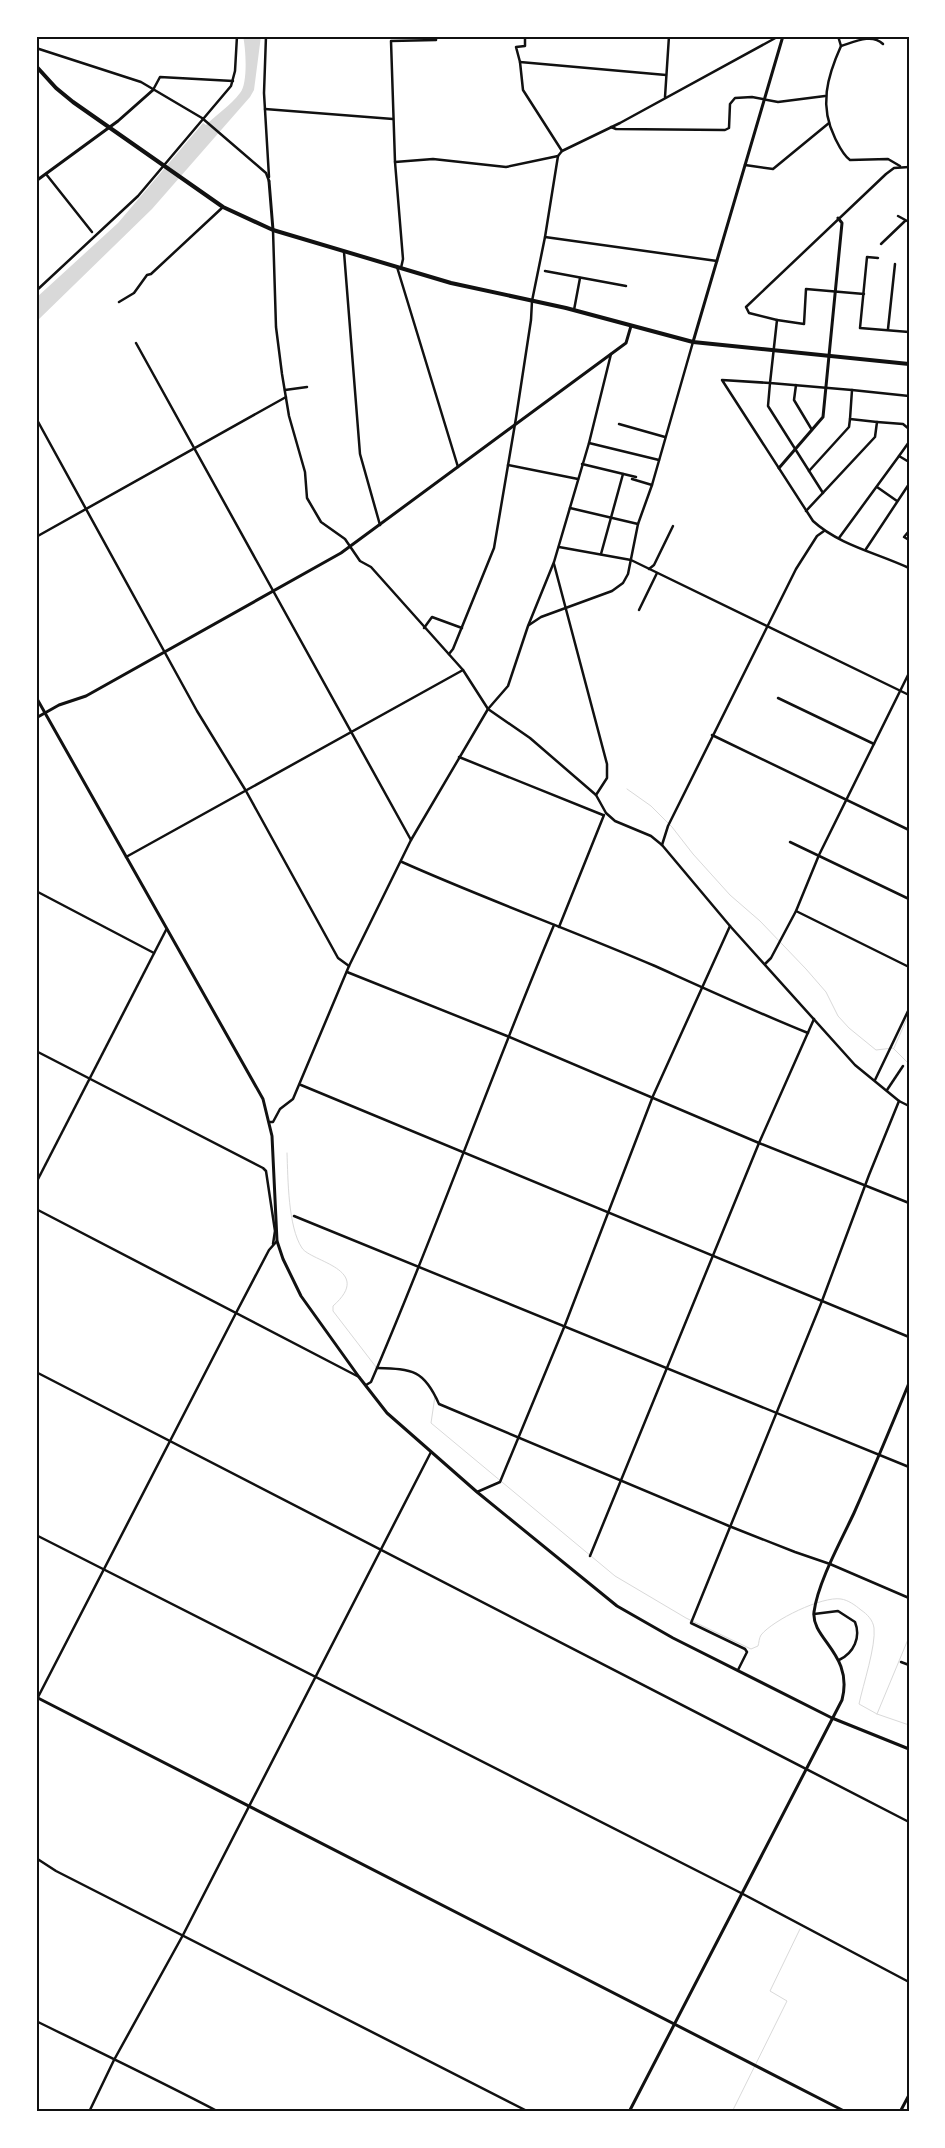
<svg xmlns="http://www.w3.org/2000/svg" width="945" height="2148" font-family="'PT Sans',sans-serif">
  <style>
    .water { fill: #d9d9d9 }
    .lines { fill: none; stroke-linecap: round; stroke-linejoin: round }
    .stream { stroke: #d9d9d9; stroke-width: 1 }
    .minor { stroke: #111; stroke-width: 2.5 }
    .tertiary { stroke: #111; stroke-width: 3 }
    .secondary { stroke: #111; stroke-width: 3 }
    .primary { stroke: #111; stroke-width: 4 }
    .neatline { fill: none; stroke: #111; stroke-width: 2 }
  </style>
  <rect width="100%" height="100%" fill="#fff"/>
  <!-- water -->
  <path class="water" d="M243,36H261L254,90L250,97L152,209L36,322V298L118,223L203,123L206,125C217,114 230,106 240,93C248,84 246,49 243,36Z"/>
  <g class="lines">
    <!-- stream -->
    <g class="stream">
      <path d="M627,789L651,806L672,827L693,854L730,895L760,921L806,969L826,992L838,1016L849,1028L876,1050L893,1048L909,1064"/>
      <path d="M894,1048L909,1014"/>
      <path d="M287,1153C288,1179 288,1227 302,1248C311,1262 375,1269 333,1306V1311L376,1367"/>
      <path d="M435,1396L431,1423L615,1576L686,1618L751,1649L758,1646C759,1643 759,1638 761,1635C773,1620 822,1596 841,1599C848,1600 855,1605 861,1610C867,1614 873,1620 874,1628C876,1646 863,1685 859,1704L877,1714L909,1725"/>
      <path d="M877,1714L909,1637"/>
      <path d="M732,2112L787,2001L770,1991L800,1929"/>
    </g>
    <!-- minor -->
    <g class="minor">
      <path d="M266,36L264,93L269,177"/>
      <path d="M525,36V46L516,47L520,62L523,90L562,151"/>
      <path d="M838,36L841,46C827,77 819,106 835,138C839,146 843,155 850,160L888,159L900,166"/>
      <path d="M841,46C854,42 872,33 883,44"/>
      <path d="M36,48L141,82L202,118L266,173L269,181"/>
      <path d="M520,62L666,75"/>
      <path d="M153,90L160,77L233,81"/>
      <path d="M665,97L669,36"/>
      <path d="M265,109L393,119"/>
      <path d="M611,127L616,129L725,130L729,128L730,104L735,98L752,97L778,102L825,96"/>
      <path d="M395,162L433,159L506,167L558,156L562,151L620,123L779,36"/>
      <path d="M745,165L773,169L829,123"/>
      <path d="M46,174L92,232"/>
      <path d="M898,216L909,222"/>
      <path d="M273,230L276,327L282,374L289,416L305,472L307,498L321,522L345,539L360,561L371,567L463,670L488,709L530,738L596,795L606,813L615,821L651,836L662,845L730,926L855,1065L899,1101L909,1106"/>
      <path d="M545,237L717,261"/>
      <path d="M881,244L905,221"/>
      <path d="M344,252L360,454L380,525"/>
      <path d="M878,258L867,257L860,328L909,332"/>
      <path d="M397,267L458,467"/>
      <path d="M401,268L403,259L395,162L391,41L436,40V36"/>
      <path d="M545,271L626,286"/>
      <path d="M36,291L138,196L231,86L235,71L237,36"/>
      <path d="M119,302L134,293L147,275L151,274L223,207"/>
      <path d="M574,310L580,278"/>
      <path d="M777,320L749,313L746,307L886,174L894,168L909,167"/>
      <path d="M888,329L895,264"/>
      <path d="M136,343L411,840"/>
      <path d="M796,385L794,400L812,430"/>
      <path d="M285,390L307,387"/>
      <path d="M852,390L909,396"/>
      <path d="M36,418L197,711L246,791L338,958L349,966"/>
      <path d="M877,422L903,424L909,429"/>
      <path d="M619,424L665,437"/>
      <path d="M589,443L659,460"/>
      <path d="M899,456L909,442"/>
      <path d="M582,464L636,477"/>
      <path d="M508,465L578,479"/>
      <path d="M809,471L849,427L850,419"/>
      <path d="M632,479L652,485"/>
      <path d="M877,487L897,501"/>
      <path d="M823,493L768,406L770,383L722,380L813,521C839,545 877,553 909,568"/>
      <path d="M570,508L638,524"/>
      <path d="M806,511L875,437L877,422L850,419L852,390L770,383L777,320L804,324L806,289L864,294"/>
      <path d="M909,531L904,537L909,540"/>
      <path d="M36,537L286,397"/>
      <path d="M839,538L899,456L909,462"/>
      <path d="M559,547L631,560L909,695"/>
      <path d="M866,549L909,484"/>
      <path d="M601,554L623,474"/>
      <path d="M554,564L607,764V778L596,795"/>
      <path d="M649,569L654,565L673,526"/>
      <path d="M639,610L657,573"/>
      <path d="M529,625L541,617L612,591L623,583L628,574L638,524L652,485L693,342"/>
      <path d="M424,628L432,617L462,628"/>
      <path d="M449,654L453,649L494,548L516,418L531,320L532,301L545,237L558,156"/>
      <path d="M778,698L874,744"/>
      <path d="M712,735L909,830"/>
      <path d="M459,757L603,815"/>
      <path d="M790,842L909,899"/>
      <path d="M662,845L668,826L796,569L817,536L824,531"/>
      <path d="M126,857L463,670"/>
      <path d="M402,862C485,899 571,930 655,966C706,989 756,1012 808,1033"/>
      <path d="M36,891L154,953"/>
      <path d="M796,911L909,967"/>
      <path d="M559,927L604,815"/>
      <path d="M765,964L771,958L796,911L819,855L909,673"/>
      <path d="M347,972L507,1036L759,1143L909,1203"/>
      <path d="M36,1051L263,1168L266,1171L275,1231L273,1244"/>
      <path d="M875,1080L909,1009"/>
      <path d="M301,1085L909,1337"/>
      <path d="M887,1090L903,1066"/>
      <path d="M270,1122H273L280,1109L293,1099L349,966L411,840L488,709L508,686L528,626L554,562L589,443L611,354"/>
      <path d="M36,1183L166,930"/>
      <path d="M36,1209L359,1377"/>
      <path d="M294,1216L909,1467"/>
      <path d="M377,1368C413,1369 424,1370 439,1404L729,1526L795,1552L830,1564L909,1598"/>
      <path d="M36,1372L909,1822"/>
      <path d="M366,1385L371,1382C436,1232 490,1077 554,925"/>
      <path d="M477,1492L500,1482L565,1325L653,1096L730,926"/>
      <path d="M36,1535L741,1893L909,1982"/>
      <path d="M590,1556L759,1143L814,1019"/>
      <path d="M814,1614L838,1611L855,1622C861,1637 854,1653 839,1660"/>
      <path d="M901,1662L909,1665"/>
      <path d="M738,1670L747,1652L745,1649L691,1623L822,1301L869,1175L899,1101"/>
      <path d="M36,1701L236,1313L269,1250L277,1241"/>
      <path d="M36,1858L56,1871L529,2112"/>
      <path d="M36,2021C97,2051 158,2080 219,2112"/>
      <path d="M89,2112L114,2060L183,1935L431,1452"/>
    </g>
    <!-- tertiary -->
    <g class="tertiary">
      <path d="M36,181L118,121L153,90"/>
      <path d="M269,181L273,230"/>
      <path d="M693,342L783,36"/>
      <path d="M779,468L823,417L842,223L838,218"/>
      <path d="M629,2112L842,1700C854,1654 811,1639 814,1612C818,1582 841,1541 854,1513C873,1470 891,1427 909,1383"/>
    </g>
    <!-- secondary -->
    <g class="secondary">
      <path d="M36,697L263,1099L272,1136L277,1241L283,1259L301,1296L359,1377L387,1413L477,1492L617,1606L673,1638L832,1718L909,1749"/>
      <path d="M36,718L59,705L86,696L341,553L626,343L631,326"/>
      <path d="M36,1697L846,2112"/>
      <path d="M900,2112L909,2095"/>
      <path d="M908,2112L909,2110"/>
    </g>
    <!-- primary -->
    <path class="primary" d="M36,66L56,88L73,102L223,207L273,230L451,283L566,308L693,342L909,364"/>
  </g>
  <!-- border -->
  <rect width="945" height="2148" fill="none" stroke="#ffffff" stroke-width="75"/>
  <rect x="38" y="38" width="870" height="2072" class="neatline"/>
</svg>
